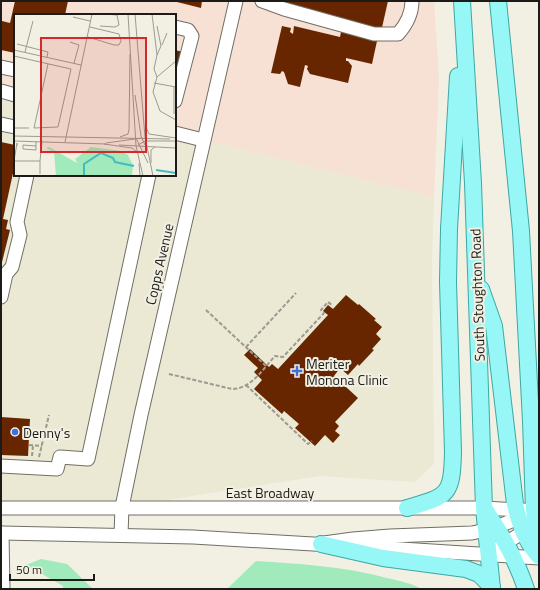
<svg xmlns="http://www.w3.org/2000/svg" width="540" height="590" font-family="'Titillium Web',sans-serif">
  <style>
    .built { fill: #ebe8d3 }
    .industrial { fill: #f7e1d4 }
    .green { fill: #a1eabb }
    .building { fill: #682600 }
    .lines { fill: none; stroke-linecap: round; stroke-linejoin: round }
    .minor-casing { stroke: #716f64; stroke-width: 15 }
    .major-casing { stroke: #3ea7a4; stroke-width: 18 }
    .path { stroke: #9b9990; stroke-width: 2; stroke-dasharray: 4 2; stroke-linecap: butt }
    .minor { stroke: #fff; stroke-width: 13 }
    .major { stroke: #96f7f6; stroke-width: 16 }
    .poi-dot { fill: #406edf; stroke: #f2f0e3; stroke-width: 1.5 }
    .labels { text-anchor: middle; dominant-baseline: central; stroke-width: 4; stroke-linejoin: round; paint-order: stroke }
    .street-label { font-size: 14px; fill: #1c1b17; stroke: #f2f0e3 }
    .poi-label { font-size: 14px; fill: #1c1b17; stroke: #f2f0e3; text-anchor: start }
    .inset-river { fill: none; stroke: #44bcbf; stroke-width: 2 }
    .inset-road { fill: none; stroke: #9c9b91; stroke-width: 1 }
    .view { fill: #d62828; fill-opacity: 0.15; stroke: #d62828; stroke-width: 2 }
    .inset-edge { fill: none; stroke: #1c1b17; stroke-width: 2 }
  </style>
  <rect width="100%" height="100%" fill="#f2f0e3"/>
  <!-- built -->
  <path class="built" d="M1,91L15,95V175H175V133L434,197L432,259L434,464L414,482L320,476L122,507L1,508Z"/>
  <!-- industrial -->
  <path class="industrial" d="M1,1H434L439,79L434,197L175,133V15H15V95L1,91Z"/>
  <!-- green -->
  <g class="green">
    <path d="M41,559L67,564L93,589H63V586L26,565Z"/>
    <path d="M256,561C300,564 344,566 387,578C400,581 411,583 422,589H227Z"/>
  </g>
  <!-- building -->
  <g class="building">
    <path d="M15,1H68L65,15H15V53L1,50V25L2,21L10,23Z"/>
    <path d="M173,1H202L201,8Z"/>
    <path d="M276,1H388L381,32L324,19L325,13Z"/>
    <path d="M282,26L291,28L290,32L293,34L294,26L340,37L341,32L377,41L372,64L346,58V61H348L352,66L348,83L310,74L307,69L308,66L305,65L300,87L288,84L284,72L282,71L280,74L271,73Z"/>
    <path d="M175,50L183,52L175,79Z"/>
    <path d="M1,142L15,145V164L3,219L8,220L6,229L10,230L2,262H1Z"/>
    <path d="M346,295L358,305L359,304L376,319L374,320L382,327L376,334L381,339L372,349L374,350L359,366L358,364L348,375L340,368L334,376L358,398L335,422L339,426L335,431L340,435L333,443L325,435L315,446L295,428L299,424L284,411L282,414L254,389L262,380L254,372L258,368L244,355L250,349L269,367L272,364L278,369L328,315L323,311L328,305L333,309Z"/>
    <path d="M1,417L30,419L28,456L1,455Z"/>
  </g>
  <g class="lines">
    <defs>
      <g id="minor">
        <path d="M262,1L284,9L374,34H398C406,25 412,13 412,1"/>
        <path d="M175,27L188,30L192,36L175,101"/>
        <path d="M1,67L15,70"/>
        <path d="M1,91L15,95"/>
        <path d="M1,124L15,127"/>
        <path d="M175,133L203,140"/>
        <path d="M1,297L6,274L12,267L20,235L17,222L27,175"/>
        <path d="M1,466L57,469L60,457L88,459L149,175"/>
        <path d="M1,508H484L539,511"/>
        <path d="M1,533L193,537L330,545"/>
        <path d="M2,533L3,589"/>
        <path d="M121,535L122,507L141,415L236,1"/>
        <path d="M324,543L353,539L390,536L472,533L495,528L527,514"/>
        <path d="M355,546L539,558"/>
        <path d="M498,548L517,536L533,530"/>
      </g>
      <g id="major">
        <path d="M462,1L473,183L484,508L492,589"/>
        <path d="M498,1L521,231L531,421L534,510L539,547"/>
        <path d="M481,289L494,326L515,504C519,523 525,541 539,556"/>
        <path d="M407,508C448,496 452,496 453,452L448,282L449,229L458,76"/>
        <path d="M486,511C503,537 516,559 526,589"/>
        <path d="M321,544L383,558L466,569L479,574L492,587"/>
      </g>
    </defs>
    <!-- minor casing -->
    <use href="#minor" class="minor-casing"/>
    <!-- major casing -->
    <use href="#major" class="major-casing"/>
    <!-- path -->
    <g class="path">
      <path d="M206,310L266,366"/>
      <path d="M246,347L296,293"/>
      <path d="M169,374L232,389C251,389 263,369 275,356L283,357L324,313L321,310L328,302L333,306"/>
      <path d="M246,385L308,444L312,441"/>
      <path d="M29,445L42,446"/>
      <path d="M32,456L33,445"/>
      <path d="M39,457L49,415"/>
    </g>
    <!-- minor -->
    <use href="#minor" class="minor"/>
    <!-- major -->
    <use href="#major" class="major"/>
  </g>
  <!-- markers -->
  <g class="poi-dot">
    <path d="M295 365h4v4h4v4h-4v4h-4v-4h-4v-4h4z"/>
    <circle cx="15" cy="432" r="4"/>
  </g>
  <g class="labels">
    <!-- street labels -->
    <g class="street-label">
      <text transform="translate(159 264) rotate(-77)">Copps Avenue</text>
      <text transform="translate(477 295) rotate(-92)">South Stoughton Road</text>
      <text x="270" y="492">East Broadway</text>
    </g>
    <!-- poi labels -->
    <g class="poi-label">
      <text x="306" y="363">Meriter<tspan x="306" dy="16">Monona Clinic</tspan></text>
      <text x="23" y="432">Denny's</text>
    </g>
  </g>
  <!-- overview -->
  <g transform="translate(14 14)">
    <rect width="162" height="162" fill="#f2f0e3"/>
    <path d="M35,133L63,149L61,145L77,133L107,137L114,141L119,151L118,162H42L40,138L32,134Z" fill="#a1eabb"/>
    <path class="inset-river" d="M142,156L162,159M70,162V150L87,139L99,144L101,148L120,152"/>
    <path class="inset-road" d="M114,0L122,132L129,162M121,0L131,123L139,162M138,0L143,41L140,55L143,63M59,3L76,7M86,12L101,13L105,11L103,1L90,0M74,23L100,31H105L107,27L105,20L76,13M56,28L65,31L60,49M3,30L34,38L33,43M148,31L153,19M0,36L67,51M11,38L19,7M143,41L147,32L143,12M0,42L26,48L57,55L44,113L20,114L34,50M162,47L143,63L139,78L146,97L162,106M140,69L162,73M121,81L127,122L131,131M160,100V73M132,113L135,120L162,124M0,114H15M0,122L156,125M106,123L114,120L115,116L116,40M122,124L134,149M0,127L92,130M51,128L78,0M92,129L128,124M90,130L118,134L123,138M105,131L162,134M124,131L131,127H162M22,132L9,131V135L22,136V127M0,147H26V160M0,147L3,129V132M26,147L28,127M125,149L126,162M137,149V136L141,133"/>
    <path class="view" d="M27,24H132V138H27Z"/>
    <rect width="162" height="162" class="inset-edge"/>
  </g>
  <!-- border -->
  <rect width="540" height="590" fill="none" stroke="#1c1b17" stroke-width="4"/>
  <!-- scale -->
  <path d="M10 574v6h84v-6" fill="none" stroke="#1c1b17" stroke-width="2"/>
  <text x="16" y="574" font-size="12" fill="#1c1b17" stroke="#f2f0e3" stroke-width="3" paint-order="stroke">50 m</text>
</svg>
